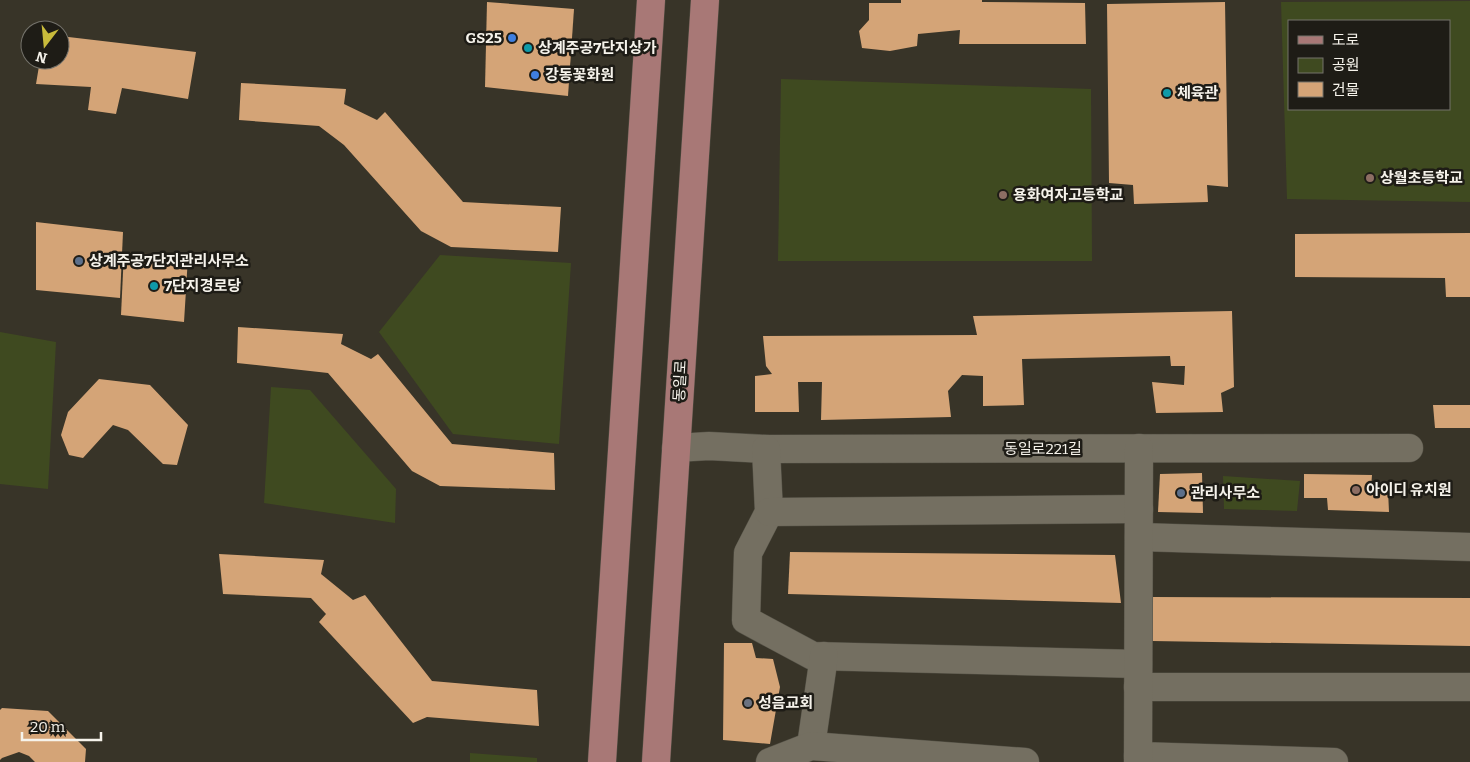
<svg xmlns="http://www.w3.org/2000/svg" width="1470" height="762" font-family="Bitter,'Noto Sans KR',serif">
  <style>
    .green { fill: #3f4a20; fill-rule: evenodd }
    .building { fill: #d4a477 }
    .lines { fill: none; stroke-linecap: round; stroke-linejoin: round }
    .minor-casing { stroke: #535045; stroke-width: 29 }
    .major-casing { stroke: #535045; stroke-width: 29 }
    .minor { stroke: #746f61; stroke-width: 28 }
    .major { stroke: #a87876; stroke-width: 28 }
    .shop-dot { fill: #3f7fe0; stroke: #1e1c16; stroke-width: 2 }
    .culture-dot { fill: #0f9aa8; stroke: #1e1c16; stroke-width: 2 }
    .education-dot { fill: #8d6e63; stroke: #1e1c16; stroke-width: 2 }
    .service-dot { fill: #5c6f8a; stroke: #1e1c16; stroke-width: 2 }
    .worship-dot { fill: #6b7280; stroke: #1e1c16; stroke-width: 2 }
    .labels { text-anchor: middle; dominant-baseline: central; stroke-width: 5; stroke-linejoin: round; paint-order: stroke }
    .poi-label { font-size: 15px; font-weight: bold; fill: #f6f3eb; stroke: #1e1c16; text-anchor: start }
    .street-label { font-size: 15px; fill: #f6f3eb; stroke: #1e1c16 }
  </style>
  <rect width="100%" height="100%" fill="#383428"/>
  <!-- green -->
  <g class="green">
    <path d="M1470,1V202L1287,199L1281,2ZM1449,21V109H1289V21Z"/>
    <path d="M781,79L1091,89L1092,261H778Z"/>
    <path d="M440,255L571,263L559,444L453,434L379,332Z"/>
    <path d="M0,332L56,342L48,489L0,484Z"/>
    <path d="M271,387L310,390L396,489L395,523L264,503Z"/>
    <path d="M1223,476L1300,481L1297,511L1224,509Z"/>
    <path d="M470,753L537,758V762H470Z"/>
  </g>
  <!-- building -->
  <g class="building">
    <path d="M901,0H982V2L1085,3L1086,44H959L960,30L918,34L917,46L890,51L862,48L859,31L869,20V3H901Z"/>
    <path d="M487,2L574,9L568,96L485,87Z"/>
    <path d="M1225,2L1228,187L1207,185L1208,202L1134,204L1133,185L1109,183L1107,4Z"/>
    <path d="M60,36L196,52L188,99L122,88L116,114L88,110L91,87L36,84L40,60H60Z"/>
    <path d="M241,83L346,89L344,104L377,120L385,112L463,202L561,207L558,252L451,247L421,231L344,145L319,126L239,120Z"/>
    <path d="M36,222L123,232L120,298L36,290Z"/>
    <path d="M1470,233V297H1446L1445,278L1295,277V234Z"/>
    <path d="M124,252L188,257L184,322L121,315Z"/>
    <path d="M1232,311L1234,387L1221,393L1223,412L1156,413L1152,382L1184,385L1185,366H1171L1170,356L1022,359L1024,405L983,406V376L962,375L948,391L951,417L821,420L822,382H798L799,412H755V376L772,374L766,366L763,336L977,335L973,316Z"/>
    <path d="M238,327L343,334L341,344L371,359L378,354L452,444L554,453L555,490L440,486L412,471L328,373L237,363Z"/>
    <path d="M99,379L150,385L188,425L177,465L163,464L128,430L113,425L83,458L69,455L61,435L68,412Z"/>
    <path d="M1433,405H1470V428H1435Z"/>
    <path d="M1202,473L1203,513L1158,512L1160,474Z"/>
    <path d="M1304,474L1372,475L1371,488L1388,490L1389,512L1328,510L1327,498H1304Z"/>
    <path d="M790,552L1115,555L1121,603L788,594Z"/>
    <path d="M219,554L324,560L321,574L353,600L365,595L432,681L537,690L539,726L427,717L413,723L319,622L326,614L311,598L223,594Z"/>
    <path d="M1152,597L1470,598V646L1152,641Z"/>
    <path d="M724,643H752L756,658L773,659L780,687L770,744L723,740Z"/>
    <path d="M2,708L48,711L86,749L85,762H35L29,756L19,752L2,758L0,760V710Z"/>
  </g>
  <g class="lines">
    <defs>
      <g id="minor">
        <path d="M676,448L709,446L766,449L1409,448"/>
        <path d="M766,449L769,512L748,553L746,620L813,656L1138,664"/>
        <path d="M769,512L1139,509"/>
        <path d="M1139,537L1470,547"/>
        <path d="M1138,687H1470"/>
        <path d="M811,746L824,656"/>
        <path d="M1138,756L1334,762"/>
        <path d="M770,762L811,746L1025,762"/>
        <path d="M1138,762L1139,448"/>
      </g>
      <g id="major">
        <path d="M602,762L651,0"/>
        <path d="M656,762L705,0"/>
      </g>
    </defs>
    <!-- minor casing -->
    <use href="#minor" class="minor-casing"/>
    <!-- major casing -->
    <use href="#major" class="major-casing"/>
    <!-- minor -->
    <use href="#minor" class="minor"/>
    <!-- major -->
    <use href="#major" class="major"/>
  </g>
  <!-- markers -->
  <g class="shop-dot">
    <circle cx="512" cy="38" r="5"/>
    <circle cx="535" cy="75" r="5"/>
  </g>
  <g class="culture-dot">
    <circle cx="528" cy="48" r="5"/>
    <circle cx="1167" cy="93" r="5"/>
    <circle cx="154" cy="286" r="5"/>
  </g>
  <g class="education-dot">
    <circle cx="1370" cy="178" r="5"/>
    <circle cx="1003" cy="195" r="5"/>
    <circle cx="1356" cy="490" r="5"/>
  </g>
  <g class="service-dot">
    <circle cx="79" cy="261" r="5"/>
    <circle cx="1181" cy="493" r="5"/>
  </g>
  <circle class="worship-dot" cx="748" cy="703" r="5"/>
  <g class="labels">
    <!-- poi labels -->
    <g class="poi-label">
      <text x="502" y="38" text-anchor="end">GS25</text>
      <text x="538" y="48">상계주공7단지상가</text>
      <text x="545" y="75">강동꽃화원</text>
      <text x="1177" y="93">체육관</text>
      <text x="1380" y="178">상월초등학교</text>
      <text x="1013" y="195">용화여자고등학교</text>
      <text x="89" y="261">상계주공7단지관리사무소</text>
      <text x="164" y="286">7단지경로당</text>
      <text x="1366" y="490">아이디 유치원</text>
      <text x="1191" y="493">관리사무소</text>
      <text x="758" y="703">성음교회</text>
    </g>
    <!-- street labels -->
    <g class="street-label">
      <text transform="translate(680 381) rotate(-87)">동일로</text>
      <text x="1043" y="449">동일로221길</text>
    </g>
  </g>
  <!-- legend -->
  <rect x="1288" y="20" width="162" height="90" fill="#1e1c16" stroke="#74726b"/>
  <rect x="1298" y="36" width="25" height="8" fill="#a87876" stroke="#74726b"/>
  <text x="1332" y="45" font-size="15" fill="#f6f3eb">도로</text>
  <rect x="1298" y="58" width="25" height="15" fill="#3f4a20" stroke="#74726b"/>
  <text x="1332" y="70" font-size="15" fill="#f6f3eb">공원</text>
  <rect x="1298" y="82" width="25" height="15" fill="#d4a477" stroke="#74726b"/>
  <text x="1332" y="95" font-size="15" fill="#f6f3eb">건물</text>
  <!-- north arrow -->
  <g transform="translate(45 45) rotate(196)"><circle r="24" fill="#1e1c16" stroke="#74726b"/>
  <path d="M0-4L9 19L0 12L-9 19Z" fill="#c8bb3b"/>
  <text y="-8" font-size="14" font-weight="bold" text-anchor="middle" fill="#f6f3eb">N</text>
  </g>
  <!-- scale -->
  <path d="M22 732v8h79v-8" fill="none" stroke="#f6f3eb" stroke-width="2.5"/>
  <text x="30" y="732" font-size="15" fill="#f6f3eb" stroke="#1e1c16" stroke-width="4" paint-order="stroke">20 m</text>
</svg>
